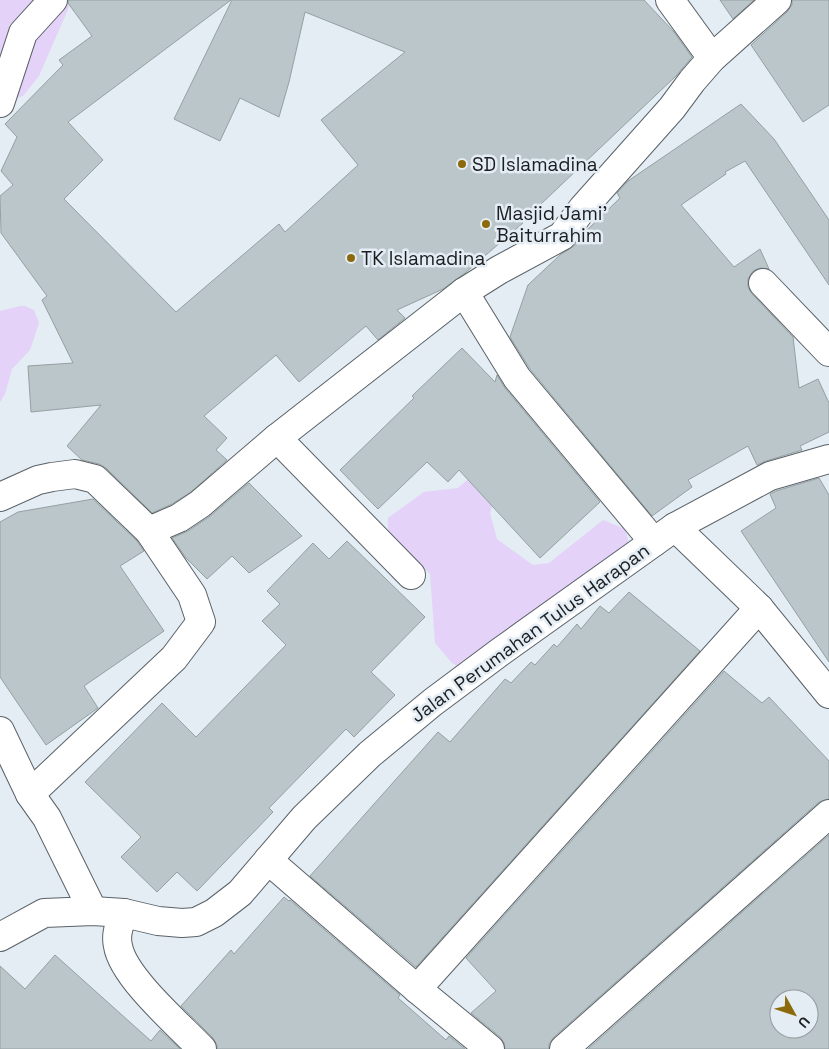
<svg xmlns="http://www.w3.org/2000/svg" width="829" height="1049" font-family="'Space Grotesk',sans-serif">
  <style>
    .green { fill: #e4d2f9 }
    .building { fill: #bac6c9; stroke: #94a0a2; fill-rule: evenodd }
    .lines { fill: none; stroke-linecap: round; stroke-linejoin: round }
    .street-casing { stroke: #5a6268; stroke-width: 30 }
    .street { stroke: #fff; stroke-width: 28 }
    .poi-dot { fill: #8c6a0b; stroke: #e4ecf4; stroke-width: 2 }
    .labels { text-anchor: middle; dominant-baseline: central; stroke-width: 5; stroke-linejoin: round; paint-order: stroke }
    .poi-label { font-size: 19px; fill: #1b1e20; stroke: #e4ecf4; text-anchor: start }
    .street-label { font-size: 19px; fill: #1b1e20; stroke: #e4ecf4 }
  </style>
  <rect width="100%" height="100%" fill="#e4ecf4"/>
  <!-- green -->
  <g class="green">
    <path d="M0,0H72L39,76L23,96L0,103Z"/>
    <path d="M20,306H25L34,310L39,323L30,350L12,369L5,394L0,402V311Z"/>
    <path d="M489,461L499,486L490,513L497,539L533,565L549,563L603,520L625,529L632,554L472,677L451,662L435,643L430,574L388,535V518L424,492L458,488Z"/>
  </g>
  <!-- building -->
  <g class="building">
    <path d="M68,0H231L68,122L103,160L64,199L176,312L279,224L285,232L358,165L321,120L405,52L305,12L289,82L279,117L240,98L220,141L174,119L232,0H644L674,32L692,57L676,76L522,222L523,223L465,273L443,289L397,310L405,318L378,340L366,326L299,382L276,355L204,416L227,438L216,450L227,460L191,492L172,504L152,513L106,468L99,464L82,460L67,446L101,405L31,412L28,366L73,363L42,300L47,296L1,233L0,196L13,185L1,171L17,137L5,124L63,65L59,60L92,36L68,3Z"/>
    <path d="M720,0H754L733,19Z"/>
    <path d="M792,0H829V105L803,122L751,45L787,12L792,5Z"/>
    <path d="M741,104L774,139L829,220V285L745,161L725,172L726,174L681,205L734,267L760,249L769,269L760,268L753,271L748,279V287L752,294L793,337L799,388L818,379L829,403V432L800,446L802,450L766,461L757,465L748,446L688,480L692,487L652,516L530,369L510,337L528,285L560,255L574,246L586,231L620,198L617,193L628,181Z"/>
    <path d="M462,348L495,382L497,375L505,388L600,502L540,558L459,470L448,482L427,462L378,509L340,470L414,398L412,396Z"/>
    <path d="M819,478L829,495V662L741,531L776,508L770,494L776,491Z"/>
    <path d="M249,483L302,536L249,573L232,556L207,579L186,558L172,538L188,531L209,517Z"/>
    <path d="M93,499L137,541L144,551L120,566L164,631L84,686L98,708L46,745L0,677V522L18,512Z"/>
    <path d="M347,541L425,617L371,672L395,695L354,737L346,729L269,808L273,812L197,891L177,872L157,892L121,857L141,837L85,782L162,703L196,737L286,645L262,621L280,604L267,591L313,543L329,559Z"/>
    <path d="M629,592L700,651L416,967L310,876L438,732L450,742L505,679L511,683L531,662L535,665L554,644L557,647L577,624L581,629L600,606L609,613Z"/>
    <path d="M724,671L762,703L769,697L829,761V799L819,802L554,1037L549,1044V1049H505L504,1043L500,1037L471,1013L496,991L466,958Z"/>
    <path d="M829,835V1049H588ZM779,999H809V1029H779Z"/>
    <path d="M284,897L289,901L290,900L400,995L398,998L446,1040L449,1036L465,1049H217V1045L213,1038L181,1006L231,950L234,954Z"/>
    <path d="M55,955L151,1041L160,1030L180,1049H0V966L25,989Z"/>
  </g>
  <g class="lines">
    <defs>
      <g id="street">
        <path d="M670,0L712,58"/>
        <path d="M0,103L23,33L53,0"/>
        <path d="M763,283L829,352"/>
        <path d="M464,292L517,378L654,542"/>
        <path d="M277,438L411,575"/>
        <path d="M0,497L38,480L52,477L75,474L95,479L149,531L179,518L200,504L277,438L464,292L499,270L562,236L583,208L672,108L692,81L712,58L777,0"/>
        <path d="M675,527L759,608L829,694"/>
        <path d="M0,731L30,794L47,818L93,911"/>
        <path d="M30,794L174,658L201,622L192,595L149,531"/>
        <path d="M268,860L417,989L490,1049"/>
        <path d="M124,913C120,923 115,934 118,946C123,977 179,1025 202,1049"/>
        <path d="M0,937L44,913L93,911L124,913L158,921L182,923L196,922L214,913L240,893L304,818L370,754L433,702L500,652L675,527L770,476L829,459"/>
        <path d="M417,989L759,608"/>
        <path d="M564,1049L829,814"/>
      </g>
    </defs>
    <!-- street casing -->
    <use href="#street" class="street-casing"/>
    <!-- street -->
    <use href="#street" class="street"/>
  </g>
  <!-- markers -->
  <g class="poi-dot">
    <circle cx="462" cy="164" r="5"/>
    <circle cx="486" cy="224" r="5"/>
    <circle cx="351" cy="258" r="5"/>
  </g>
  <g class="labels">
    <!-- poi labels -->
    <g class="poi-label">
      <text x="472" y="164">SD Islamadina</text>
      <text x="496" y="213">Masjid Jami'<tspan x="496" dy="22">Baiturrahim</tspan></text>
      <text x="361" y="258">TK Islamadina</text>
    </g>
    <!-- street labels -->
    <g class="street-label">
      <text transform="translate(530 633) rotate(-36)">Jalan Perumahan Tulus Harapan</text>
    </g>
  </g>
  <!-- north arrow -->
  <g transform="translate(794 1014) rotate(130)"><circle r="24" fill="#e4ecf4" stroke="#949a9f"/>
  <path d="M0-4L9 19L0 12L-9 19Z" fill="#8c6a0b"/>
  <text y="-8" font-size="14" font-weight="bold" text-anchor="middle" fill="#1b1e20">U</text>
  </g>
</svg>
